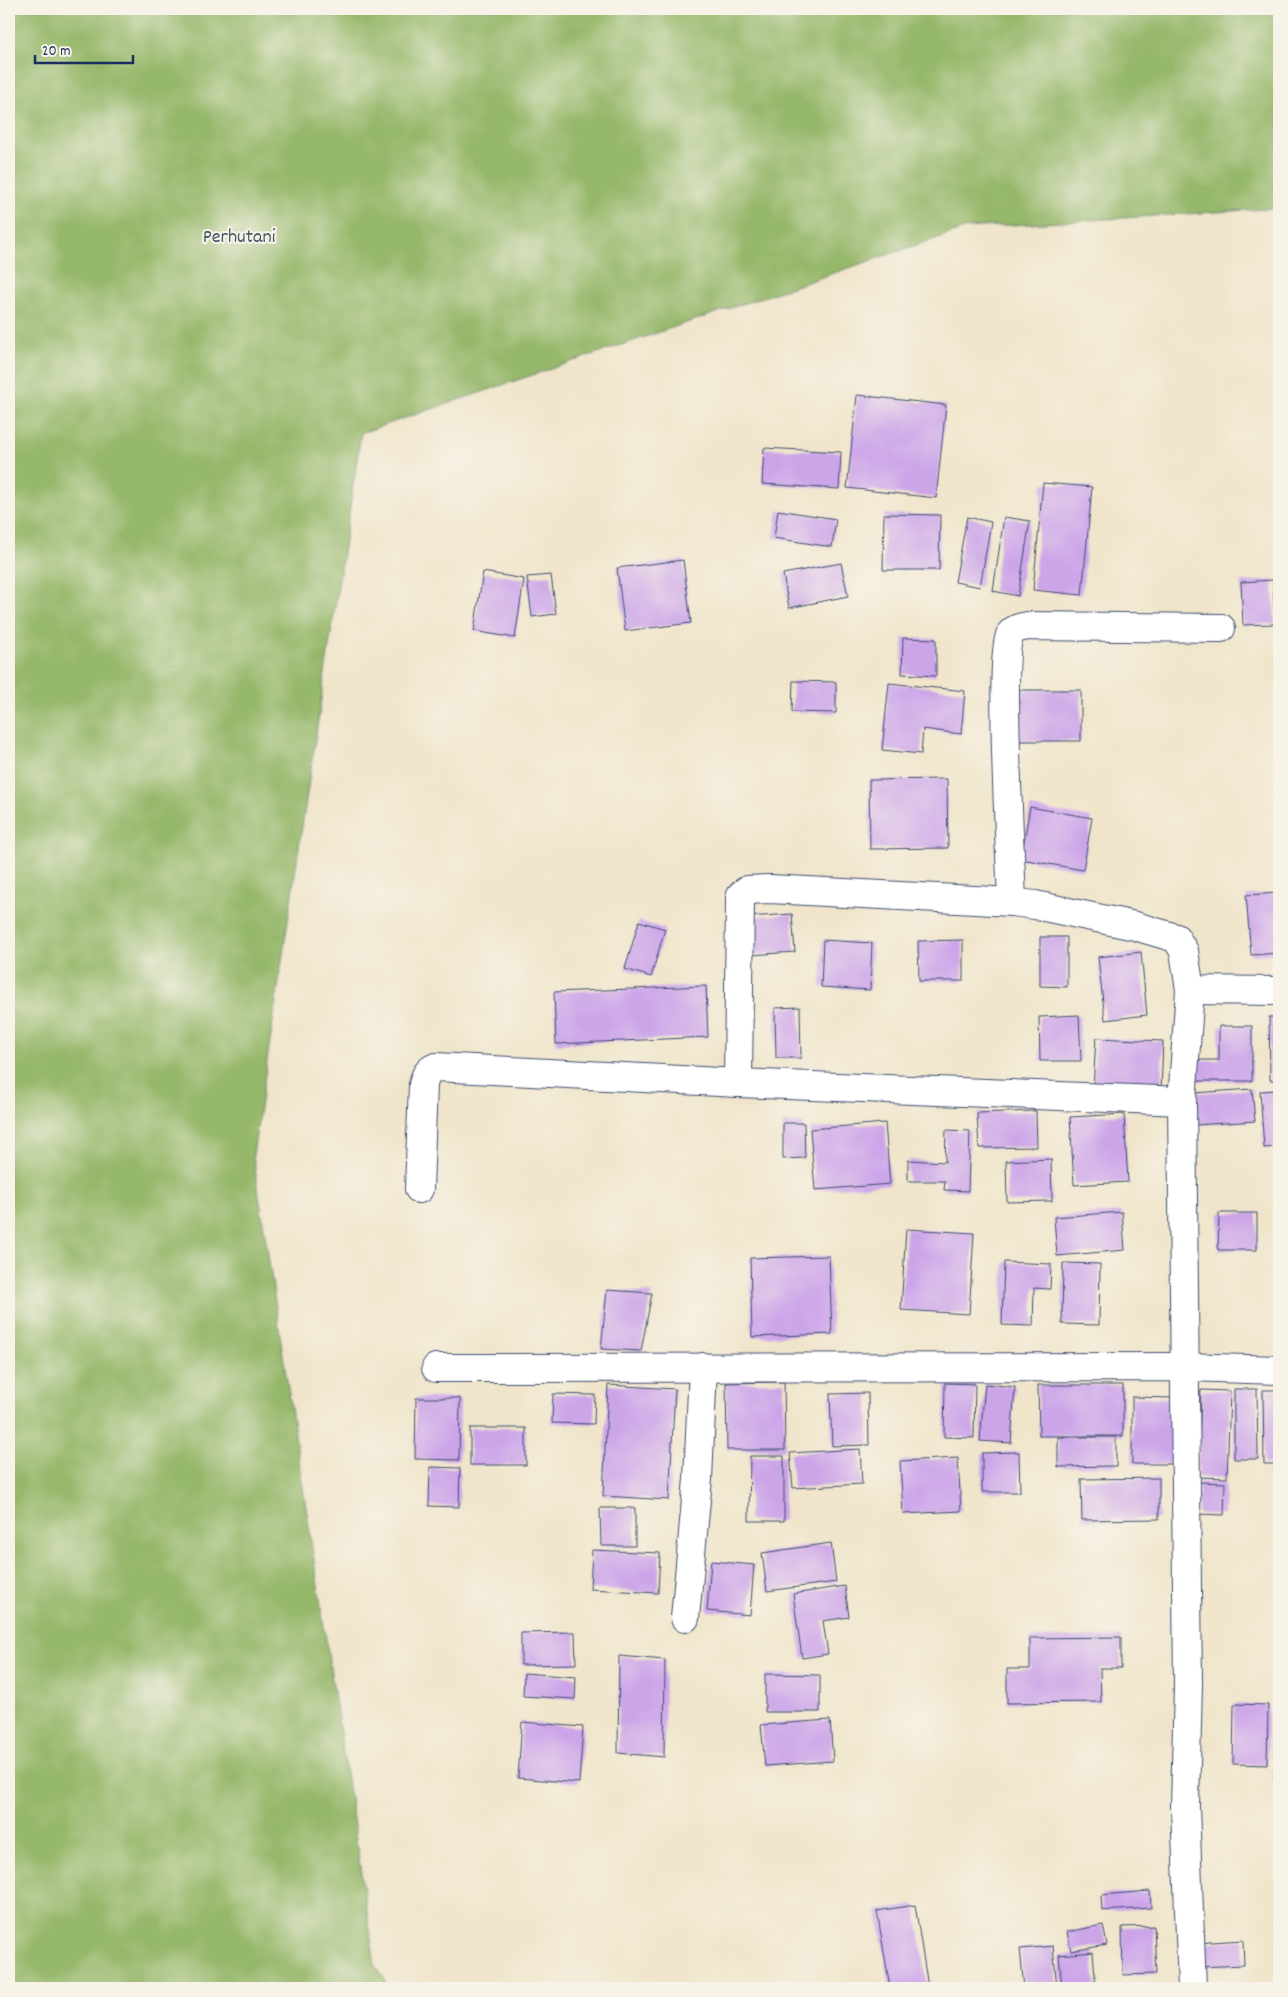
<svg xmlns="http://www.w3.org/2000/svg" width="1288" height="1997" font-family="Dekko,sans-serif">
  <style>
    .forest { fill: #96b86b; stroke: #587464 }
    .building { fill: #cca5e9 }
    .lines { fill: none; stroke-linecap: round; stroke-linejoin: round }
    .street-casing { stroke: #3b4a6e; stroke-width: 30 }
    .street { stroke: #fff; stroke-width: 28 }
    .labels { text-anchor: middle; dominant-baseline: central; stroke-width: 4; stroke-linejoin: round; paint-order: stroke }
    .park-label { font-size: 20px; fill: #445965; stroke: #f7f3e8 }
  </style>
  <rect width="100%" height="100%" fill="#f7f3e8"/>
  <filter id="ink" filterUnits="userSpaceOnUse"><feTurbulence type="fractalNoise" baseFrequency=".02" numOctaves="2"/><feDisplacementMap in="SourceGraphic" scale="10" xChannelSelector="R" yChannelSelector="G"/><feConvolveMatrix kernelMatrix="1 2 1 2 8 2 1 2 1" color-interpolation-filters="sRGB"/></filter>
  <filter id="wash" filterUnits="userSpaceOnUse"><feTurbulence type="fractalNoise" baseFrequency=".0096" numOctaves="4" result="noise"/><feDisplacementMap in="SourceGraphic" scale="20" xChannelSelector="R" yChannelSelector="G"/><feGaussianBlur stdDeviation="1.12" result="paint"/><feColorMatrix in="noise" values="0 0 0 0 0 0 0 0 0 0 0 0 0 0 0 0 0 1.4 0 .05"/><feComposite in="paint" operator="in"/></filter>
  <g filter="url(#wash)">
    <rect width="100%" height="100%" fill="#f0e5ca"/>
    <!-- forest -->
    <path class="forest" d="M9,9H1279V208L967,228L361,433L253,1155L375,1965L391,1988H9Z"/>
    <g id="blocks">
      <!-- building -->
      <g class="building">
        <path d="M857,395L946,405L936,498L847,488Z"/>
        <path d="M764,448L841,452L839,489L762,484Z"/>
        <path d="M1043,483L1092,487L1082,595L1033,590Z"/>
        <path d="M778,510L836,519L832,547L774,538Z"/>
        <path d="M884,514L940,515L939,570H883Z"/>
        <path d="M967,517L991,522L980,587L955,582Z"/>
        <path d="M1004,517L1030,521L1018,596L993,591Z"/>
        <path d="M683,560L691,623L625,631L617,568Z"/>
        <path d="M841,563L848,596L789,608L783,574Z"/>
        <path d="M483,572L524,579L515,638L474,631Z"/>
        <path d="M551,575L556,614L532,617L527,577Z"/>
        <path d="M1273,580L1275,624L1243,625L1241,582Z"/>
        <path d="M903,638L936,639V676L902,674Z"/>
        <path d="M793,681L836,682V713L792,712Z"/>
        <path d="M889,683L965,691L961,734L923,729L921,754L882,750Z"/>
        <rect x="1015" y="690" width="66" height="51"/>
        <path d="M947,779L948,848L870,849L869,780Z"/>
        <path d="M1030,807L1092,818L1083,870L1021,859Z"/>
        <path d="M1279,893V953L1251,955L1246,895Z"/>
        <path d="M792,914L795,952L750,955L747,917Z"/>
        <path d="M639,921L665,929L651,977L625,969Z"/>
        <path d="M1040,937H1067V987L1040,986Z"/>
        <path d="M823,940L872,943L870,990L821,987Z"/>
        <path d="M963,940V981H919L918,941Z"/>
        <path d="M1141,952L1147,1015L1105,1020L1098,957Z"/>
        <path d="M706,986L708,1037L556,1044L554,992Z"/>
        <path d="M800,1007L801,1058H776L775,1008Z"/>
        <path d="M1079,1015L1081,1061H1040L1039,1017Z"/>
        <path d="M1269,1017H1279V1080H1270Z"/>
        <path d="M1219,1026H1252V1081H1192V1060H1219Z"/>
        <path d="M1096,1038L1163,1041L1161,1092L1093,1089Z"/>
        <path d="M1252,1089L1255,1121L1196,1125L1194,1093Z"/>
        <path d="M1279,1090V1147L1264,1148L1260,1091Z"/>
        <path d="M1036,1111L1037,1147L979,1148L977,1113Z"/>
        <path d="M1124,1114L1128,1182L1074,1185L1070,1117Z"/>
        <path d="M783,1123H804L805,1158L783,1159Z"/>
        <path d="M885,1123L890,1184L815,1190L810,1129Z"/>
        <path d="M946,1130L970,1131L968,1191L944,1190L945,1181H908V1160L945,1162Z"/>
        <path d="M1051,1159L1052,1201L1007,1202L1006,1161Z"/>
        <path d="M1122,1212L1125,1250L1057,1256L1054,1217Z"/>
        <path d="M1219,1213H1257V1250H1218Z"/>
        <path d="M906,1229L974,1233L969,1314L901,1310Z"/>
        <path d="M829,1256L832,1334L752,1337L750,1258Z"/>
        <path d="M1004,1262L1051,1264L1050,1289L1034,1288L1033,1326L1002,1325Z"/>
        <path d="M1063,1263L1100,1264L1099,1325L1062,1324Z"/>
        <path d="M607,1290L652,1293L641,1351L601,1349Z"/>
        <path d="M784,1382L785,1450H727L726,1383Z"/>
        <path d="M945,1383L975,1384L974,1438L944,1437Z"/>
        <path d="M985,1384L1015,1387L1011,1443L980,1441Z"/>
        <path d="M608,1385L675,1389L669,1500L603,1496Z"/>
        <path d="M1038,1385H1123V1436H1039Z"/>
        <path d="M1234,1389H1257L1258,1459H1234Z"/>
        <path d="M1201,1390L1230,1391L1227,1478L1198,1477Z"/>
        <path d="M1263,1390H1279V1464H1264Z"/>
        <path d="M868,1393L869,1445L832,1446L830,1394Z"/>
        <path d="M553,1394L595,1395L594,1424L552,1423Z"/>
        <path d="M1132,1397L1174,1398V1464H1132Z"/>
        <path d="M416,1398H460L459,1460L415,1459Z"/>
        <rect x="470" y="1428" width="56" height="37"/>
        <path d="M1058,1437H1116V1466L1058,1467Z"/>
        <path d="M860,1449L862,1484L793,1488L790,1453Z"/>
        <path d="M1019,1452L1020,1492H982V1453Z"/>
        <path d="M750,1456H784V1521H749Z"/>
        <path d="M958,1458L961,1511L903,1514L900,1461Z"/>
        <path d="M430,1467L460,1468L459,1507L429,1506Z"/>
        <path d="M1159,1478V1519L1082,1520L1081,1479Z"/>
        <path d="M1199,1482L1225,1483L1224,1515L1198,1514Z"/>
        <path d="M600,1508H635V1546H601Z"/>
        <path d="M831,1543L836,1582L767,1591L762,1553Z"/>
        <path d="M592,1550L660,1553L658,1593L590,1589Z"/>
        <path d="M711,1561L754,1565L750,1615L707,1611Z"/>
        <path d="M845,1586L849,1617L823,1621L828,1654L802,1658L793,1594Z"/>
        <path d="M575,1632L576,1664L521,1665V1633Z"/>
        <path d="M1121,1637V1668H1100L1101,1702L1007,1703V1669H1030V1638Z"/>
        <path d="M619,1656L665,1660L664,1757L618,1753Z"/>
        <path d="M524,1673L576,1677L575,1699L523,1696Z"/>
        <path d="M765,1674L820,1675V1712H765Z"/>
        <path d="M1234,1704L1268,1705L1267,1765L1233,1764Z"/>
        <path d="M1277,1704H1279V1777H1274Z"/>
        <path d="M830,1720L833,1761L765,1766L761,1725Z"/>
        <path d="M522,1722L583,1727L579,1783L518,1778Z"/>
        <path d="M1150,1891L1151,1908L1102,1911L1101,1895Z"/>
        <path d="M915,1905L928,1987L890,1988L877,1911Z"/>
        <path d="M1103,1925L1107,1945L1071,1951L1067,1932Z"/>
        <path d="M1154,1926L1156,1974L1123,1975L1122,1927Z"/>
        <path d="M1243,1940L1244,1965L1198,1967L1196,1943Z"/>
        <path d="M1053,1946L1057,1988H1024L1020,1949Z"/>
        <path d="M1093,1952L1096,1988H1062L1059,1955Z"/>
      </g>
    </g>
  </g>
  <g filter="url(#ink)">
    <use href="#blocks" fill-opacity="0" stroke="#3b4a6e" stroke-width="1"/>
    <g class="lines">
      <defs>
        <g id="street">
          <path d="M1221,628L1028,626C1022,627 1015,628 1011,633C998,652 1011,864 1012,902L1035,905L1135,926L1176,938L1184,951L1190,990L1279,991"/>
          <path d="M738,1083L740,899L741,895L747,890L770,889L1012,902"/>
          <path d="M1182,1101L1188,1684L1185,1807L1192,1988"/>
          <path d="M419,1189L423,1085C425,1076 427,1070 436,1067L738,1083L1182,1101L1190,990"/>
          <path d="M436,1368L1186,1367L1279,1370"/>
          <path d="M685,1618L698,1479L703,1367"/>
        </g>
      </defs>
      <!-- street casing -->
      <use href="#street" class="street-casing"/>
      <!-- street -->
      <use href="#street" class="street"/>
    </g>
  </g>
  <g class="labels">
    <!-- park labels -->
    <g class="park-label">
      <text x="239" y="238">Perhutani</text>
    </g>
  </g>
  <!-- margin -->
  <rect width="1288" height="1997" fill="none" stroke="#f7f3e8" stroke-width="30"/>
  <!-- scale -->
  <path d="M35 55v8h98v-8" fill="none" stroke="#1b2f5e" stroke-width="2.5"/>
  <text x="42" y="55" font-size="15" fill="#1b2f5e" stroke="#f7f3e8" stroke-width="4" paint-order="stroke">20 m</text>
</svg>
